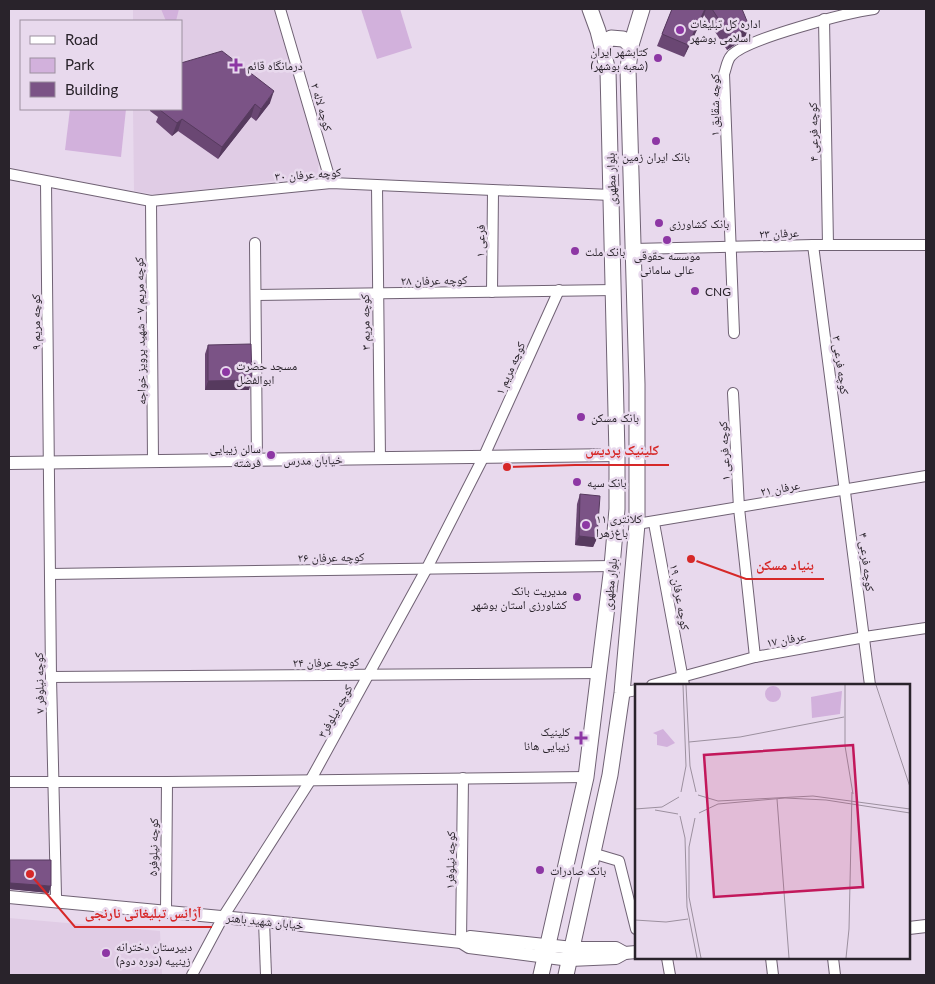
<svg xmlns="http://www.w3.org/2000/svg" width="935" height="984" font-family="Lato,'Noto Naskh Arabic',sans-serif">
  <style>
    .built { fill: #e0cce5 }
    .green { fill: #d2b1dc }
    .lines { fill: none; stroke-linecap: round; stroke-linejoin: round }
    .minor-casing { stroke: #706274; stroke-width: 12 }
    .tertiary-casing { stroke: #706274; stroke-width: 14 }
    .secondary-casing { stroke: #706274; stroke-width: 17 }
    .minor { stroke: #fff; stroke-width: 10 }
    .tertiary { stroke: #fff; stroke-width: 12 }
    .secondary { stroke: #fff; stroke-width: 15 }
    .wall { fill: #6a4773 }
    .shaded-wall { fill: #563a5e }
    .building { fill: #7b5386; stroke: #563a5e }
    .poi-dot { fill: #8d37a4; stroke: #e8d9ed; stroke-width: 2 }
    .labels { text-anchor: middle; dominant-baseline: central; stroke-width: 5; stroke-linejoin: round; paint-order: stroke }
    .poi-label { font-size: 12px; fill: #29232b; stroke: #e8d9ed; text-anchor: start }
    .street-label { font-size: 12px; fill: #29232b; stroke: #e8d9ed }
    .inset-road { fill: none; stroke: #9c909f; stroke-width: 1 }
    .view { fill: #c2185b; fill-opacity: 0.15; stroke: #c2185b; stroke-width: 2.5 }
    .inset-edge { fill: none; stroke: #29232b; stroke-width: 2.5 }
    .leader { fill: none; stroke: #d62828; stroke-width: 2 }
    .callout-dot { fill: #d62828; stroke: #e8d9ed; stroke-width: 2 }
    .callout-label { font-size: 14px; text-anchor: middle; font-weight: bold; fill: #d62828; stroke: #e8d9ed; stroke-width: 5; stroke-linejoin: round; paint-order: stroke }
  </style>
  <rect width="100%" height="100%" fill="#e8d9ed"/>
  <!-- built -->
  <g class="built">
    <path d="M133,9H274L319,160L318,176L158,195L134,191L133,109H181V21H133Z"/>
    <path d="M9,918L160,931L162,975H9Z"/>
  </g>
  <!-- green -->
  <g class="green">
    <path d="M161,9H179L176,21H166Z"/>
    <path d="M361,9H400L412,48L377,59Z"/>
    <path d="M70,109H126L121,157L65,150Z"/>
  </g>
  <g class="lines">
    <defs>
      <g id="minor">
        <path d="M280,9L331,183"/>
        <path d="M824,19L828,245"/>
        <path d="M9,174L151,201L331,183L611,195"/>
        <path d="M46,182L51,677L56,896L55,902"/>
        <path d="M377,186L380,458"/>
        <path d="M151,201L153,461"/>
        <path d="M255,243L257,461"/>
        <path d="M813,245L870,685"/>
        <path d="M633,249L813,245H926"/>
        <path d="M492,292L493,191"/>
        <path d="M256,295L614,290"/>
        <path d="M734,333L724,74C726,69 727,60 731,56C745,39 850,12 874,9"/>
        <path d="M733,393L739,508L755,657"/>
        <path d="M654,523L684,685"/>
        <path d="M637,524L926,476"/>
        <path d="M50,574L612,566"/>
        <path d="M51,677L600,673"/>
        <path d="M652,685L755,657L865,637L926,628"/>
        <path d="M622,693L636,690"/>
        <path d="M9,782H167L586,777"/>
        <path d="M592,853L619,861L636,929"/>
        <path d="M166,912L167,782"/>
        <path d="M264,921L266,975"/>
        <path d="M461,942L463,778"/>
        <path d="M667,958L670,975"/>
        <path d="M771,958L773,975"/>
        <path d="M833,958L835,975"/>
        <path d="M192,975L223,917L310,781L427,568L484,456L559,290"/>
      </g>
      <g id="tertiary">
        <path d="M9,463L617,455"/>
        <path d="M9,897L264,921L461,942L469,947L570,960L616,958L625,953L636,952"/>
        <path d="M909,928L926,926"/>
        <path d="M461,942L470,937L573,948H616L625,953"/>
      </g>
      <g id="secondary">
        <path d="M602,45L611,38L623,39L631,45"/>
        <path d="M541,975L586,777L612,566L617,509V455L608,71L598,31L590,9"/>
        <path d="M566,975L610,775L622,693L637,524V384L628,69L631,45L642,9"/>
      </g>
    </defs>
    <!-- minor casing -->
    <use href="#minor" class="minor-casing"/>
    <!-- tertiary casing -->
    <use href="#tertiary" class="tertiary-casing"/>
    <!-- secondary casing -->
    <use href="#secondary" class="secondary-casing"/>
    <!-- minor -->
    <use href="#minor" class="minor"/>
    <!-- tertiary -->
    <use href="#tertiary" class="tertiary"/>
    <!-- secondary -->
    <use href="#secondary" class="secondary"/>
  </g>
  <!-- wall -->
  <g class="wall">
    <path d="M672,9H742L745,38L727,50L704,15L684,57L657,46Z"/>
    <path d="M270,103L256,121L251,117L218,159L178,131L172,136L156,122L158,117L150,111V109H181Z"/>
    <path d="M208,345L249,390H205V354Z"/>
    <path d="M580,494L597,538L593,547L575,545L577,504Z"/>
    <path d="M10,860L49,893L9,889V864Z"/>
  </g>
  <!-- shaded-wall -->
  <g class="shaded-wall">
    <path d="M705,9H706L704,15L684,57L688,45Z"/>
    <path d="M749,26L745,38L727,50L731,38Z"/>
    <path d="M274,91L270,103L256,121L261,109Z"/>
    <path d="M255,104L251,117L218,159L222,147Z"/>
    <path d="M182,119L178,131L172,136L177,123Z"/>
    <path d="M252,380L249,390H205L208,381Z"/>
    <path d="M579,536L597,538L593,547L575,545Z"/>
    <path d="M10,883L51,886L49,893L9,889Z"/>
  </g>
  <!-- building -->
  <g class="building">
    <path d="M672,9H705L688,45L662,34Z"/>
    <path d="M712,9H742L749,26L731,38Z"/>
    <path d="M222,51L274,91L261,109L255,104L222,147L182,119L177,123L160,110L162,109H181V63Z"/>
    <path d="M251,344L252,380L208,381V345Z"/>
    <path d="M580,494L600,496L597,538L579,536Z"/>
    <path d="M10,860H51V886L10,883Z"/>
  </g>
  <!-- markers -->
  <g class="poi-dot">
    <circle cx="680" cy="30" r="5"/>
    <circle cx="658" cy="58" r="5"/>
    <path d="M233.5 57.5h5v5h5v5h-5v5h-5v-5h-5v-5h5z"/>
    <circle cx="656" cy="141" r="5"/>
    <circle cx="659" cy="223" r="5"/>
    <circle cx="667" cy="240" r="5"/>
    <circle cx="575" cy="251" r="5"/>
    <circle cx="695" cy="291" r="5"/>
    <circle cx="226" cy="372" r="5"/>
    <circle cx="581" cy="417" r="5"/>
    <circle cx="271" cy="455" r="5"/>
    <circle cx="577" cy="482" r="5"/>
    <circle cx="586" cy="525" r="5"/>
    <circle cx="577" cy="597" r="5"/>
    <path d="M578.5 730.5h5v5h5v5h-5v5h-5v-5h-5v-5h5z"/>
    <circle cx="540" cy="870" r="5"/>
    <circle cx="106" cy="953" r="5"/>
  </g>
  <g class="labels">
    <!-- poi labels -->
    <g class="poi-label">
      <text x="690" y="23">اداره کل تبلیغات<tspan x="690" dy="14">اسلامی بوشهر</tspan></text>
      <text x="648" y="51" text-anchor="end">کتابشهر ایران<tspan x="648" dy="14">(شعبه بوشهر)</tspan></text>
      <text x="247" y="65">درمانگاه قائم</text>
      <text x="656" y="156" text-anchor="middle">بانک ایران زمین</text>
      <text x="669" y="223">بانک کشاورزی</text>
      <text x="585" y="251">بانک ملت</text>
      <text x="667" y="255" text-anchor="middle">موسسه حقوقی<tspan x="667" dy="14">عالی سامانی</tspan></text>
      <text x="705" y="291">CNG</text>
      <text x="236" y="365">مسجد حضرت<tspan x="236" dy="14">ابوالفضل</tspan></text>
      <text x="591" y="417">بانک مسکن</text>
      <text x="261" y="448" text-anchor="end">سالن زیبایی<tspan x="261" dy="14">فرشته</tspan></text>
      <text x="587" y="482">بانک سپه</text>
      <text x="596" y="518">کلانتری ۱۱<tspan x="596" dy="14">باغ‌زهرا</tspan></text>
      <text x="567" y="590" text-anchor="end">مدیریت بانک<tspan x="567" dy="14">کشاورزی استان بوشهر</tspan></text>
      <text x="570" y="731" text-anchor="end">کلینیک<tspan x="570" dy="14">زیبایی هانا</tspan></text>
      <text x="550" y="870">بانک صادرات</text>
      <text x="116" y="946">دبیرستان دخترانه<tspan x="116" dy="14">زینبیه (دوره دوم)</tspan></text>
    </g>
    <!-- street labels -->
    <g class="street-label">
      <text transform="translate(714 105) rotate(-90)">کوچه شقایق ۱</text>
      <text transform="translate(322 107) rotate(74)">کوچه لاله ۲</text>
      <text transform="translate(813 132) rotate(-91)">کوچه فرعی ۴</text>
      <text transform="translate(308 174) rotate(-4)">کوچه عرفان ۳۰</text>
      <text transform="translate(611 179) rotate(-92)">بلوار مطهری</text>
      <text transform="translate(779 233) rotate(-2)">عرفان ۲۳</text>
      <text transform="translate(480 241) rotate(-89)">فرعی ۱</text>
      <text transform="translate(434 280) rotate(-1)">کوچه عرفان ۲۸</text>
      <text transform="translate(35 322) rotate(-90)">کوچه مریم ۹</text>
      <text transform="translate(365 322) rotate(-91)">کوچه مریم ۳</text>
      <text transform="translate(140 331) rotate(-91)">کوچه مریم ۷ - شهید پرویز خواجه</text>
      <text transform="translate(841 365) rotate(82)">کوچه فرعی ۳</text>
      <text transform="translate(510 368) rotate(-66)">کوچه مریم ۱</text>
      <text transform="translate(724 451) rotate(-93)">کوچه فرعی ۱</text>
      <text transform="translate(313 460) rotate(-1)">خیابان مدرس</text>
      <text transform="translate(780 488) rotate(-10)">عرفان ۲۱</text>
      <text transform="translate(331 557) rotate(-1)">کوچه عرفان ۲۶</text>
      <text transform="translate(867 562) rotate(83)">کوچه فرعی ۴</text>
      <text transform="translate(610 584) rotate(-84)">بلوار مطهری</text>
      <text transform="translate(680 597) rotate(80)">کوچه عرفان ۱۹</text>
      <text transform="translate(786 639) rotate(-10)">عرفان ۱۷</text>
      <text transform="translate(326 662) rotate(-1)">کوچه عرفان ۲۴</text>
      <text transform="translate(39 683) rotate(-91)">کوچه نیلوفر ۷</text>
      <text transform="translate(335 711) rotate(-61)">کوچه نیلوفر۳</text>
      <text transform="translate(153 847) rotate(-89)">کوچه نیلوفر۵</text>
      <text transform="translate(450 860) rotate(-89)">کوچه نیلوفر۱</text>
      <text transform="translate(265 921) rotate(6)">خیابان شهید باهنر</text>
    </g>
  </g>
  <!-- overview -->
  <g transform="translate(635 684)">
    <rect width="275" height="275" fill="#e8d9ed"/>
    <path d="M130 10a8 8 0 1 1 16 0a8 8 0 1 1-16 0ZM207,7L205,30L177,34L176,13ZM28,45L40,59L32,63L22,61V51L18,49Z" fill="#d2b1dc"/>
    <path class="inset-road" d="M51,1L55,82L61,108M210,1V62L218,110M241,1L275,103M54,58L105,53L209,33M46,108L51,82L48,1M63,111L83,117L178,112L275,125M142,115L154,274M0,125L27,123L44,113M20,126L43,130M64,129L83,120L150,114L191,116L275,129M45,132L50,154L52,223L62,274M60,134L54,163V213L66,274M0,236L31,238L53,235M211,274L214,245L217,108"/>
    <path class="view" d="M218,61L228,203L79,213L69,71Z"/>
    <rect width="275" height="275" class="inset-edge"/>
  </g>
  <!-- callouts -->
  <path class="leader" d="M507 467L575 465H669M691 559L746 579H824M30 874L75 927H212"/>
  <g class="callout-dot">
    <circle cx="507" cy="467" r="5"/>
    <circle cx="691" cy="559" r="5"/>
    <circle cx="30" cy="874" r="5"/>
  </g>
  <g class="callout-label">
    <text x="622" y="455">کلینیک پردیس</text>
    <text x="785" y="570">بنیاد مسکن</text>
    <text x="143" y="918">آژانس تبلیغاتی نارنجی</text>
  </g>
  <!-- border -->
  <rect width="935" height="984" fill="none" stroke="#29232b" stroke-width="20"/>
  <!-- legend -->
  <rect x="20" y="20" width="162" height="90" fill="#e8d9ed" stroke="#9c909f"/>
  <rect x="30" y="36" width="25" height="8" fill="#ffffff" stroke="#9c909f"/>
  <text x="65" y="45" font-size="15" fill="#29232b">Road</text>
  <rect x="30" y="58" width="25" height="15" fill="#d2b1dc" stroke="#9c909f"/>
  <text x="65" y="70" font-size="15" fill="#29232b">Park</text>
  <rect x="30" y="82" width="25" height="15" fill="#7b5386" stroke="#9c909f"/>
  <text x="65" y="95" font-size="15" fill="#29232b">Building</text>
</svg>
